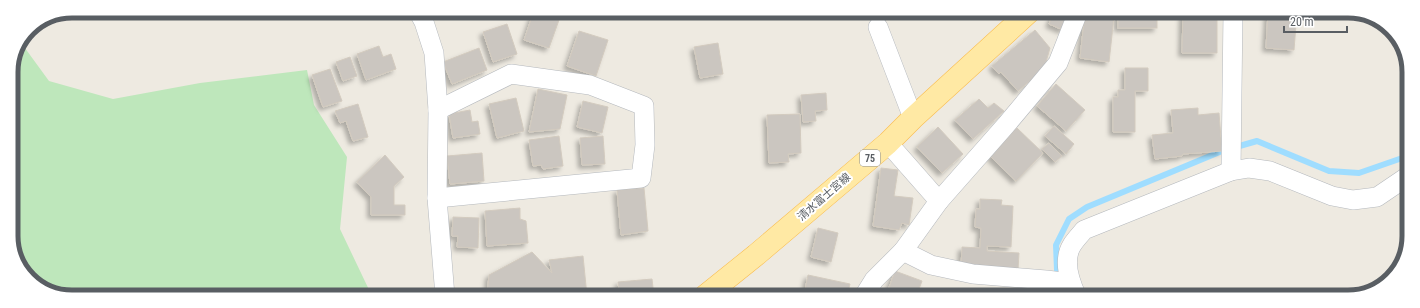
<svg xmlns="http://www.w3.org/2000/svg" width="1420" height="308" font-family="'Roboto Condensed','Noto Sans JP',sans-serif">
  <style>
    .green { fill: #bee7bb }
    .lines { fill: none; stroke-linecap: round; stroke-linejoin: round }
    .stream { stroke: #9fddff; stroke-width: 6 }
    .building { fill: #cbc6c0; stroke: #d3cbbf; filter: url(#shadow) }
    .minor-casing { stroke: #b4b8bd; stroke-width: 20 }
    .primary-casing { stroke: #fabc4d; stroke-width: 23 }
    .minor { stroke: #fff; stroke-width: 19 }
    .primary { stroke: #ffe9a4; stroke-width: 22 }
    .labels { text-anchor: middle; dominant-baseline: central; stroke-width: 4; stroke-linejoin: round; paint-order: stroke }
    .shield { fill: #fff; stroke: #8b8e92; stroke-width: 1 }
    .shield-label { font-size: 10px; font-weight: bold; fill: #595e63 }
    .street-label { font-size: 11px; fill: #595e63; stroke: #fff }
    .rim { fill: none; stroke: #595e63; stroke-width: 5 }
  </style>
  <defs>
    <filter id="shadow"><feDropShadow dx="-3.5" dy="3.5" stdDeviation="2" flood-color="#0004"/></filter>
  </defs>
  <rect width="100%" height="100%" fill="#eeeae1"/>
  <!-- green -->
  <path class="green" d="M22,44L49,81L113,99L200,83L307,70L314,105L347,157L340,229L372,296H61L29,279L12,248L11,69Z"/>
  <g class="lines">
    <!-- stream -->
    <path class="stream" d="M1063,297L1057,270L1056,245L1069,219L1087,207L1222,151L1257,141L1329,171L1359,173L1408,156"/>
  </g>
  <!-- building -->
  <g class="building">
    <path d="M534,11L559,20L549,48L524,40Z"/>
    <path d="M1054,12H1062L1070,15L1063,30L1049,24Z"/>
    <rect x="1118" y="12" width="39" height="16"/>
    <path d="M1183,12H1217V53H1182Z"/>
    <path d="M1268,12H1297L1294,50L1266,48Z"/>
    <path d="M1085,13L1114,17L1109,62L1080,58Z"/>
    <path d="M507,24L517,54L493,62L483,32Z"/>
    <path d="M1035,30L1050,48L1044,69L1018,91L1001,72L999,74L992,66Z"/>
    <path d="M579,31L608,40L596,76L567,66Z"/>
    <path d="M718,43L723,74L700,78L694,47Z"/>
    <path d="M379,46L383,57L391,54L396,69L366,80L357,54Z"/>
    <path d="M479,48L487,70L452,84L443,62Z"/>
    <path d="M350,57L357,76L343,81L336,62Z"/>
    <path d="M1125,68H1148V91H1135V132H1113V97H1118V90H1125Z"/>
    <path d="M330,69L342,101L323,107L312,75Z"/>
    <path d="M1056,84L1085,110L1066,131L1037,106Z"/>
    <path d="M538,89L567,95L560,129L529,132Z"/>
    <path d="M826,93L827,110L815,111L816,121L803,122L801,95Z"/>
    <path d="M516,98L524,131L497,138L489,104Z"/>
    <path d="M979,99L988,108L994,103L1004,111L973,139L955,120Z"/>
    <path d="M583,101L608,107L602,133L577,127Z"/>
    <path d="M358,104L368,137L353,141L346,121L340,123L335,111Z"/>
    <path d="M1198,108V115L1219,113L1222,151L1183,154L1182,156L1155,159L1152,135L1173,133L1171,110Z"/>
    <path d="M470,110L472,122L478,121L480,134L453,138L449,114Z"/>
    <path d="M800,114L801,153L788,154L789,162L769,163L767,115Z"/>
    <path d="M1054,126L1074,144L1066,154L1045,136Z"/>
    <path d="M938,127L963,154L942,173L917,147Z"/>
    <path d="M1017,128L1043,153L1016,181L990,156Z"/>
    <path d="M559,136L563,166L543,169L541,165L533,166L529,140Z"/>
    <path d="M603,136L605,164L582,165L580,138Z"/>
    <path d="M1049,143L1062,156L1055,162L1042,149Z"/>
    <path d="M482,153L484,181L450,184L447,156Z"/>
    <path d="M385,155L404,177L394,186V205H405V215H371V197L357,182Z"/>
    <path d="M881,168L898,170L894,196L913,198L909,225L902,223L899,230L873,226Z"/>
    <path d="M644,188L648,231L621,235L617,190Z"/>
    <path d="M980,199L1002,200L1001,205L1013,206L1011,247L987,246V251L1019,253L1018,270L961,267L962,247L980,248L981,228L975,227L976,209H980Z"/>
    <path d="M520,208V219L526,221L528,243L487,246L485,211Z"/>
    <path d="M453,217L479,218L478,248L457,247L458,236H452Z"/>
    <path d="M818,228L838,233L831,262L811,257Z"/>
    <path d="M532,252L552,273L549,260L583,256L587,296H487L489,275Z"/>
    <path d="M895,271L922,281L916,297L886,296Z"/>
    <path d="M808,275L850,284L847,296H809L810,291L805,290Z"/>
    <path d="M652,279L654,296H605L604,292L619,291L618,282Z"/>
  </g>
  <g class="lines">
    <defs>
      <g id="minor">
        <path d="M418,11L424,22L434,53L438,110L437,198L445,296"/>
        <path d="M878,27L913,118"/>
        <path d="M1231,171L1233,12"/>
        <path d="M437,198L641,178L645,145L644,106L590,85L511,74L438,110"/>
        <path d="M939,201L1006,125L1058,63L1078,12"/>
        <path d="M903,251L931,265L973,274L1046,280L1071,283"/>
        <path d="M864,296L874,280L903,251L939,201L888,143"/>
        <path d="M1077,297C1070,282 1062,261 1072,245C1075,240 1080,235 1084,230L1231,171L1249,168L1270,171L1332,196L1353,200L1377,197L1408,176"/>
      </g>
      <path id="primary" d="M705,296L756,255L888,143L913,118L1029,12"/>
    </defs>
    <!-- minor casing -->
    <use href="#minor" class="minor-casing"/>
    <!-- primary casing -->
    <use href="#primary" class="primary-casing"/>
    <!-- minor -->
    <use href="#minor" class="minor"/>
    <!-- primary -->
    <use href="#primary" class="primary"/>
  </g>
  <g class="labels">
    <!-- shield labels -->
    <rect class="shield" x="860" y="150" width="20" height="16" rx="3"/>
    <g class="shield-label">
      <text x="870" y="158">75</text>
    </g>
    <!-- street labels -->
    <g class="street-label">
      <text transform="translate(824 197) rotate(-41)">清水富士宮線</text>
    </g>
  </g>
  <!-- crop -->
  <path d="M0 0H1420V308H0ZM72 18H1348A54 54 0 0 1 1402 72V236A54 54 0 0 1 1348 290H72A54 54 0 0 1 18 236V72A54 54 0 0 1 72 18Z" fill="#fff" fill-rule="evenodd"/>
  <path class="rim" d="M72 18H1348A54 54 0 0 1 1402 72V236A54 54 0 0 1 1348 290H72A54 54 0 0 1 18 236V72A54 54 0 0 1 72 18Z"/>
  <!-- scale -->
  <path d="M1284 26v6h63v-6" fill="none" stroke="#595e63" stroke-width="2"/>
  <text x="1290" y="26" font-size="12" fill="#595e63" stroke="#ffffff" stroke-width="3" paint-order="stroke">20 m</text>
</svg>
